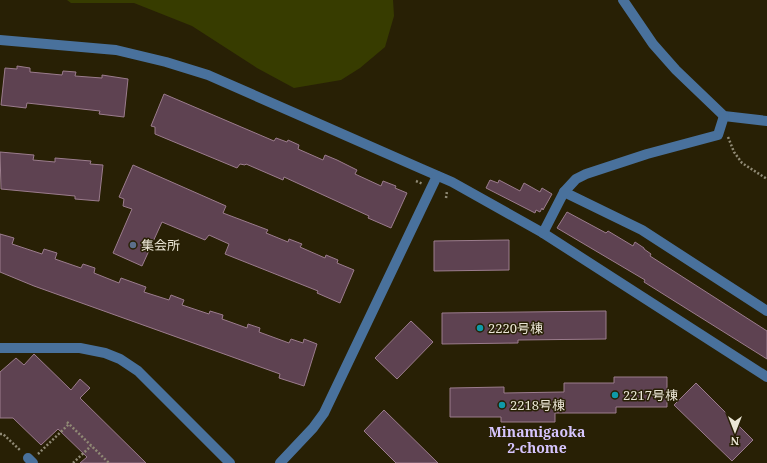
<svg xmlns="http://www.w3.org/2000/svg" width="767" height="463" font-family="'Noto Serif','Noto Sans JP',serif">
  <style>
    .green { fill: #373c00 }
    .building { fill: #5e4251; stroke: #9b7c8d }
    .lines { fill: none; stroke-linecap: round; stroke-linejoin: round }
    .path { stroke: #908a75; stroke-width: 2.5; stroke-dasharray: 2 2; stroke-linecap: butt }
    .minor { stroke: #49719c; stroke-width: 10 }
    .service-dot { fill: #5c6f8a; stroke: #282005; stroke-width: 1.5 }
    .culture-dot { fill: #0f9aa8; stroke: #282005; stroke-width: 1.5 }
    .labels { text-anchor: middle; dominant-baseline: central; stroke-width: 3; stroke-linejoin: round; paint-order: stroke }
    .poi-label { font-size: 13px; fill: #ebe6d6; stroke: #282005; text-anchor: start }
    .neighbourhood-label { font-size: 14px; font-weight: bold; fill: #d6c5fe; stroke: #282005 }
  </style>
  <rect width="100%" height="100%" fill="#282005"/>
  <!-- green -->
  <path class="green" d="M67,0H393L394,16L385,47L360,68L341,80L294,88L257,68L192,26L134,3H71Z"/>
  <!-- building -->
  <g class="building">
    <path d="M17,66L30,68V72L62,75L63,71L76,72L75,76L102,78V75L128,79L124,117L99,114L100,111L27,103L26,108L1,105L5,68L17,69Z"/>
    <path d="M164,94L274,141L276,138L287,142L288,140L299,145L298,149L323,160L325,155L337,160L357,170L355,174L381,186L383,181L396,186L395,188L407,193L391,228L368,218L369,216L284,177L283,180L246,164L245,165L240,164L237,168L155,134V127L151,126Z"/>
    <path d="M0,152L34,155L33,160L55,162V158L91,161L90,164L103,165L99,201L75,199V196L1,189Z"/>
    <path d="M133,165L226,206L223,213L268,230L266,233L288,242L289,239L302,244L300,247L325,258L326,255L338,260L337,263L354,270L340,303L317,293L318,291L225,254L229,244L209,235L205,240L162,222L142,266L113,253L132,209L123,206L124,199L119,197Z"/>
    <path d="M490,180L498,183L499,180L520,191L524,183L540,192L542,188L552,194L543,210L542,208L540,212L536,210L535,213L486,188Z"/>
    <path d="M567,212L606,233L608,231L633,246L635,242L644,248V249L651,254L650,256L767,331V359L644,282L645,280L557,228Z"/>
    <path d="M0,234L14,238L12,244L42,254L44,249L57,253L55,259L81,268L83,264L95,268L94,273L119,283L121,278L146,287L144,292L169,300L171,295L184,300L182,305L209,314L210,311L223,315L222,319L247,328L248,324L260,328L259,332L289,343L291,339L303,343L304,339L317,344L304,386L279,378L280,374L34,286L0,272Z"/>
    <path d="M509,240V270L434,271V241Z"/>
    <path d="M606,311V339L518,340V343L442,344V313Z"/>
    <path d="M411,321L433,342L397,379L375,358Z"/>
    <path d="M34,354L71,390L80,379L90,388L80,398L146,463H80L87,457L58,429L41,445L13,418H0V372L16,358L24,365Z"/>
    <path d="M614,377H667V407H616V413H555V422H501V417H450V388L504,387V393L564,392V383H614Z"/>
    <path d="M696,383L753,440L732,461L674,405Z"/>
    <path d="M384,410L438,463H396L364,431Z"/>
  </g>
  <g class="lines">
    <!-- path -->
    <g class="path">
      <path d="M728,137L734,152L742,163L767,179"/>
      <path d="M416,181L423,184"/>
      <path d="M446,198L447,191"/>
      <path d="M67,422L109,463"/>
      <path d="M0,434H3L21,451"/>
      <path d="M38,454L69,424"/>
      <path d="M73,463L91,446"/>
    </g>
    <!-- minor -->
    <g class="minor">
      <path d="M623,0L653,44L676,70L724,116L767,121"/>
      <path d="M0,40L116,50L166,62L208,75L422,169L452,182L543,233L767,377"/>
      <path d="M564,192L642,230L767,311"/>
      <path d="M543,233L564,192L576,179L586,174L647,154L718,135L724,116"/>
      <path d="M0,348H80L105,353L120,359L138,371L230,463"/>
      <path d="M28,458L33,463"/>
      <path d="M280,463L313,428L324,413L437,176"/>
    </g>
  </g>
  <!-- markers -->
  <circle class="service-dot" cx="133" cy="245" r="4"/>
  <g class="culture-dot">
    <circle cx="480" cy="328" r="4"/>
    <circle cx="615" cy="395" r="4"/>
    <circle cx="502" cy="405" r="4"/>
  </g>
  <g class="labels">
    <!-- poi labels -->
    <g class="poi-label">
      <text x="141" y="245">集会所</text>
      <text x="488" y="328">2220号棟</text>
      <text x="623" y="395">2217号棟</text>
      <text x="510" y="405">2218号棟</text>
    </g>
    <!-- neighbourhood labels -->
    <g class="neighbourhood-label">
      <text x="537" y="431">Minamigaoka<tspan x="537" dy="16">2-chome</tspan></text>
    </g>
  </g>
  <!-- north arrow -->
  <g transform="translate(735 431) rotate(180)" stroke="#282005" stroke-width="3" paint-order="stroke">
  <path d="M0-3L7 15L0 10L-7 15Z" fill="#ebe6d6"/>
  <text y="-6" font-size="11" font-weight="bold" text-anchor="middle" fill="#ebe6d6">N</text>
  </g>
</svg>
